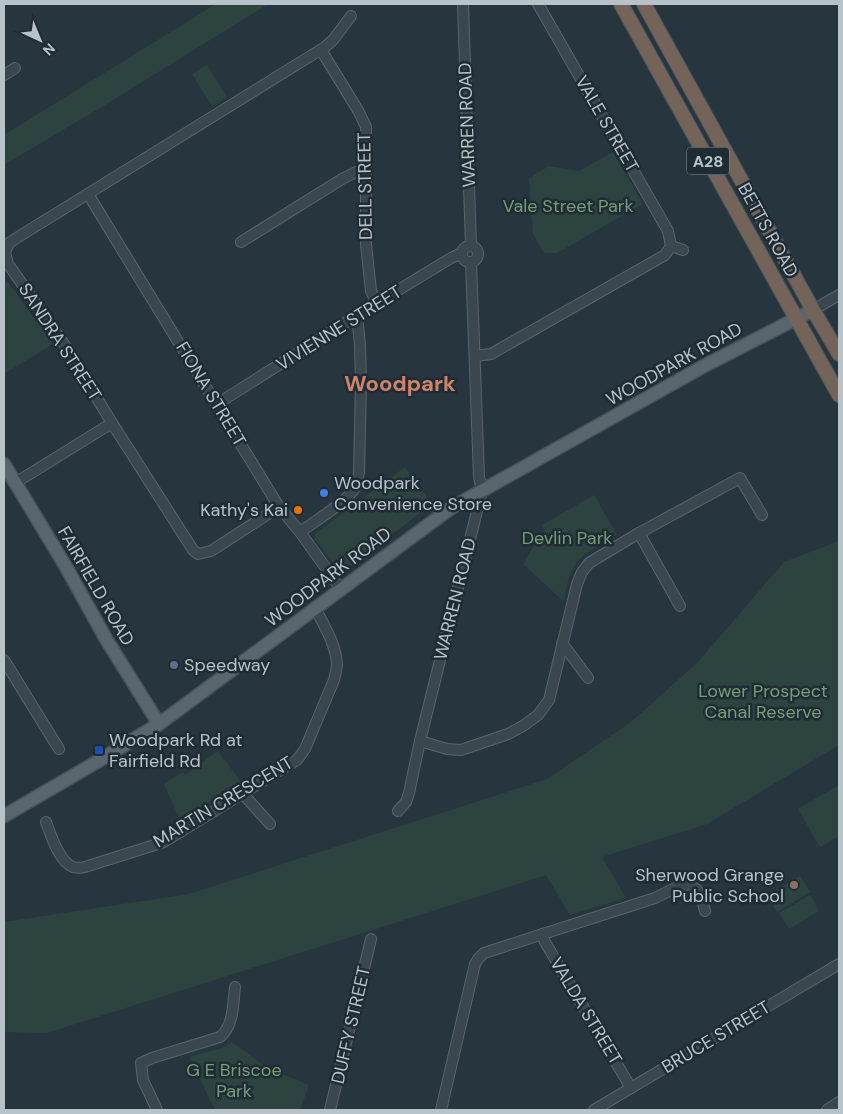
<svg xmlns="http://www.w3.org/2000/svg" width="843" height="1114" font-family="'DM Sans',sans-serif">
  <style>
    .green { fill: #2c433f }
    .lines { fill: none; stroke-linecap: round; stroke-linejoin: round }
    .minor-casing { stroke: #59656c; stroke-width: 12 }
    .major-casing { stroke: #47535b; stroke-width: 15 }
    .highway-casing { stroke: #465259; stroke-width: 16 }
    .minor { stroke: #3b474f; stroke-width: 10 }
    .major { stroke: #59666e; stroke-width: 12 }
    .highway { stroke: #746359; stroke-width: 14 }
    .shop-dot { fill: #3f7fe0; stroke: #202c34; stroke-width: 2 }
    .food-dot { fill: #e8710a; stroke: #202c34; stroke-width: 2 }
    .service-dot { fill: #5c6f8a; stroke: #202c34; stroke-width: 2 }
    .transit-dot { fill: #1a4fb4; stroke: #202c34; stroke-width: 2 }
    .education-dot { fill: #8d6e63; stroke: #202c34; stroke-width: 2 }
    .labels { text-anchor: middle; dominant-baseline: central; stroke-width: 5; stroke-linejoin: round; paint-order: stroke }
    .shield { fill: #202c34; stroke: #8a959c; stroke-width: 1 }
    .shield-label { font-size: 16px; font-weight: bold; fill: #b7c2c9 }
    .street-label { font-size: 18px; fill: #b7c2c9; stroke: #202c34 }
    .park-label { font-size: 18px; fill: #779d78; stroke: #202c34 }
    .poi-label { font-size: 18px; fill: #b7c2c9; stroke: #202c34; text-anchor: start }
    .district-label { font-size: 22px; font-weight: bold; fill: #ce836d; stroke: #202c34 }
  </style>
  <rect width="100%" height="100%" fill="#27363e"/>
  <!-- green -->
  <g class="green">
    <path d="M216,4H268L105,105L4,165V135Z"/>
    <path d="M207,65L227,97L212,106L192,74Z"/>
    <path d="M613,152L643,204L557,253H544L533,234L529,178L549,166L579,171Z"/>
    <path d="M8,282L53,344L4,374V284Z"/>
    <path d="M405,467L432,504L345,570L338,569L315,539V534Z"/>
    <path d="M594,495L617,535C600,545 578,554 571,573C567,582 566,592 563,601L524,565L526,558L545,530L542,525Z"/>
    <path d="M839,541V745L707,824L602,857L626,898L570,915L546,875L47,1033L4,1032V922L189,894L547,779L631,722L697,663L784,562Z"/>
    <path d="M218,751L242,783L180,820L164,784L183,772L185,775Z"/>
    <path d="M839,785V836L820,847L798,809Z"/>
    <path d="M800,876L810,892L777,912L767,895Z"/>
    <path d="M810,895L819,911L789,929L779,913Z"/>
    <path d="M232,1042L267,1068L309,1085L300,1110H215L189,1057L224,1047Z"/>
  </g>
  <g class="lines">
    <defs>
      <g id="minor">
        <path d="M463,4L471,246"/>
        <path d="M321,50L359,112L366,127V244L371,291L377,303"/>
        <path d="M4,75L15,68"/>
        <path d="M88,194L279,507L300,532L341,589"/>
        <path d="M241,242L342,179L356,172L366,171"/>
        <circle cx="470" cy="254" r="8"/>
        <path d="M671,246L683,250"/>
        <path d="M813,310L839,295"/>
        <path d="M475,356L491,354L665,255L671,246L668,231L538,4"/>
        <path d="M217,404L351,319L451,258L462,253"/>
        <path d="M15,483L112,423"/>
        <path d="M279,507L211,551L198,554L193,550L112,423L64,344L13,271L8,264L5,252L9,243L15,239L325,47L333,40L351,16"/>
        <path d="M300,532C314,522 348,501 355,488C358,483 358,478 359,472L361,383L360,345L357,315"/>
        <path d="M639,533L680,606"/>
        <path d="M562,643L588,678"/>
        <path d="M4,660L59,749"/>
        <path d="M420,741L447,749L461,750L508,734L523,726L538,715L549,700L577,584L582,572L589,563L639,533L740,478L762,515"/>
        <path d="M243,794L270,824"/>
        <path d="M398,811L406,802L409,793L420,741L482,491L479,477L471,262"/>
        <path d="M46,822C51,835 59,862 73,867C77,868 81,868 85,867L164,842L297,760L305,749L334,680C335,675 337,669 337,664C336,645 324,625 315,608"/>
        <path d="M542,934L545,942L631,1088"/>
        <path d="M157,1110L143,1080L141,1063L152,1058L220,1037C234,1026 233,1003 235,987"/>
        <path d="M330,1110L371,939"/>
        <path d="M441,1110L475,964L478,959L484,953L655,898L683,884L692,886L697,890L702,899L705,911"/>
        <path d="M594,1110L839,964"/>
        <path d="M827,1110L839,1102"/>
      </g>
      <g id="major">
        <path d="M4,464L66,567L106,639L159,724"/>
        <path d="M4,816L100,760L159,724L451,508L704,366L813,310"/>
      </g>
      <g id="highway">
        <path d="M621,4L796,318L839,395"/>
        <path d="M644,4L813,310L839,354"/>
      </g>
    </defs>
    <!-- minor casing -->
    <use href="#minor" class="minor-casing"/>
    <!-- major casing -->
    <use href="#major" class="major-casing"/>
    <!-- highway casing -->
    <use href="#highway" class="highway-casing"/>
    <!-- minor -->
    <use href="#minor" class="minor"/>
    <!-- major -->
    <use href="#major" class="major"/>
    <!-- highway -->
    <use href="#highway" class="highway"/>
  </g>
  <!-- markers -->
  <circle class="shop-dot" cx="324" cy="493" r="5"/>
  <circle class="food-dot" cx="298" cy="510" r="5"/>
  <circle class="service-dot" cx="174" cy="665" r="5"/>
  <rect class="transit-dot" x="94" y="745" width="10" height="10" rx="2.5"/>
  <circle class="education-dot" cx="794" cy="885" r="5"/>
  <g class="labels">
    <!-- shield labels -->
    <rect class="shield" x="687" y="147.5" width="42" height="27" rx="4"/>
    <g class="shield-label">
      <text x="708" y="161">A28</text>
    </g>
    <!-- street labels -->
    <g class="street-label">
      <text transform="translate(607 124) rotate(60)">VALE STREET</text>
      <text transform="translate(467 125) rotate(-92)">WARREN ROAD</text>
      <text transform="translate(365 186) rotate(-91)">DELL STREET</text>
      <text transform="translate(768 230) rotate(61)">BETTS ROAD</text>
      <text transform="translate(339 328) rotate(-32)">VIVIENNE STREET</text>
      <text transform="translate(60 342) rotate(57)">SANDRA STREET</text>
      <text transform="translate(674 364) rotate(-29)">WOODPARK ROAD</text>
      <text transform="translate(211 394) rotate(59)">FIONA STREET</text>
      <text transform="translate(328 577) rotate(-37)">WOODPARK ROAD</text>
      <text transform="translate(96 586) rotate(60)">FAIRFIELD ROAD</text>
      <text transform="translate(455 599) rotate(-76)">WARREN ROAD</text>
      <text transform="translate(223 802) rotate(-31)">MARTIN CRESCENT</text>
      <text transform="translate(586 1011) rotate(59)">VALDA STREET</text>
      <text transform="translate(351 1025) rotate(-77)">DUFFY STREET</text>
      <text transform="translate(716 1037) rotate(-31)">BRUCE STREET</text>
    </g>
    <!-- park labels -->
    <g class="park-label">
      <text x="568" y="206">Vale Street Park</text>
      <text x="567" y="538">Devlin Park</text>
      <text x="763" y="691">Lower Prospect<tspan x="763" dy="21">Canal Reserve</tspan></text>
      <text x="234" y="1070">G E Briscoe<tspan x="234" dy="21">Park</tspan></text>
    </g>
    <!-- poi labels -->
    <g class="poi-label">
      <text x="334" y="483">Woodpark<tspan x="334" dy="21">Convenience Store</tspan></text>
      <text x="288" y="510" text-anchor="end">Kathy's Kai</text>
      <text x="184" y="665">Speedway</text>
      <text x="109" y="740">Woodpark Rd at<tspan x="109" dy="21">Fairfield Rd</tspan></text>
      <text x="784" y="875" text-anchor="end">Sherwood Grange<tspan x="784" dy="21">Public School</tspan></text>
    </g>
    <!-- district labels -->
    <g class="district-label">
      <text x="400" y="383">Woodpark</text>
    </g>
  </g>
  <!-- border -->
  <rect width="843" height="1114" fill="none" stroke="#b7c2c9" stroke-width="10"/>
  <!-- north arrow -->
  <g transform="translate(40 40) rotate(136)" stroke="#202c34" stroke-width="4" paint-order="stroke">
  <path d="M0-4L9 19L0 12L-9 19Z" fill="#b7c2c9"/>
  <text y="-8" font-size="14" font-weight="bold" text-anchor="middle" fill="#b7c2c9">N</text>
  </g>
</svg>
